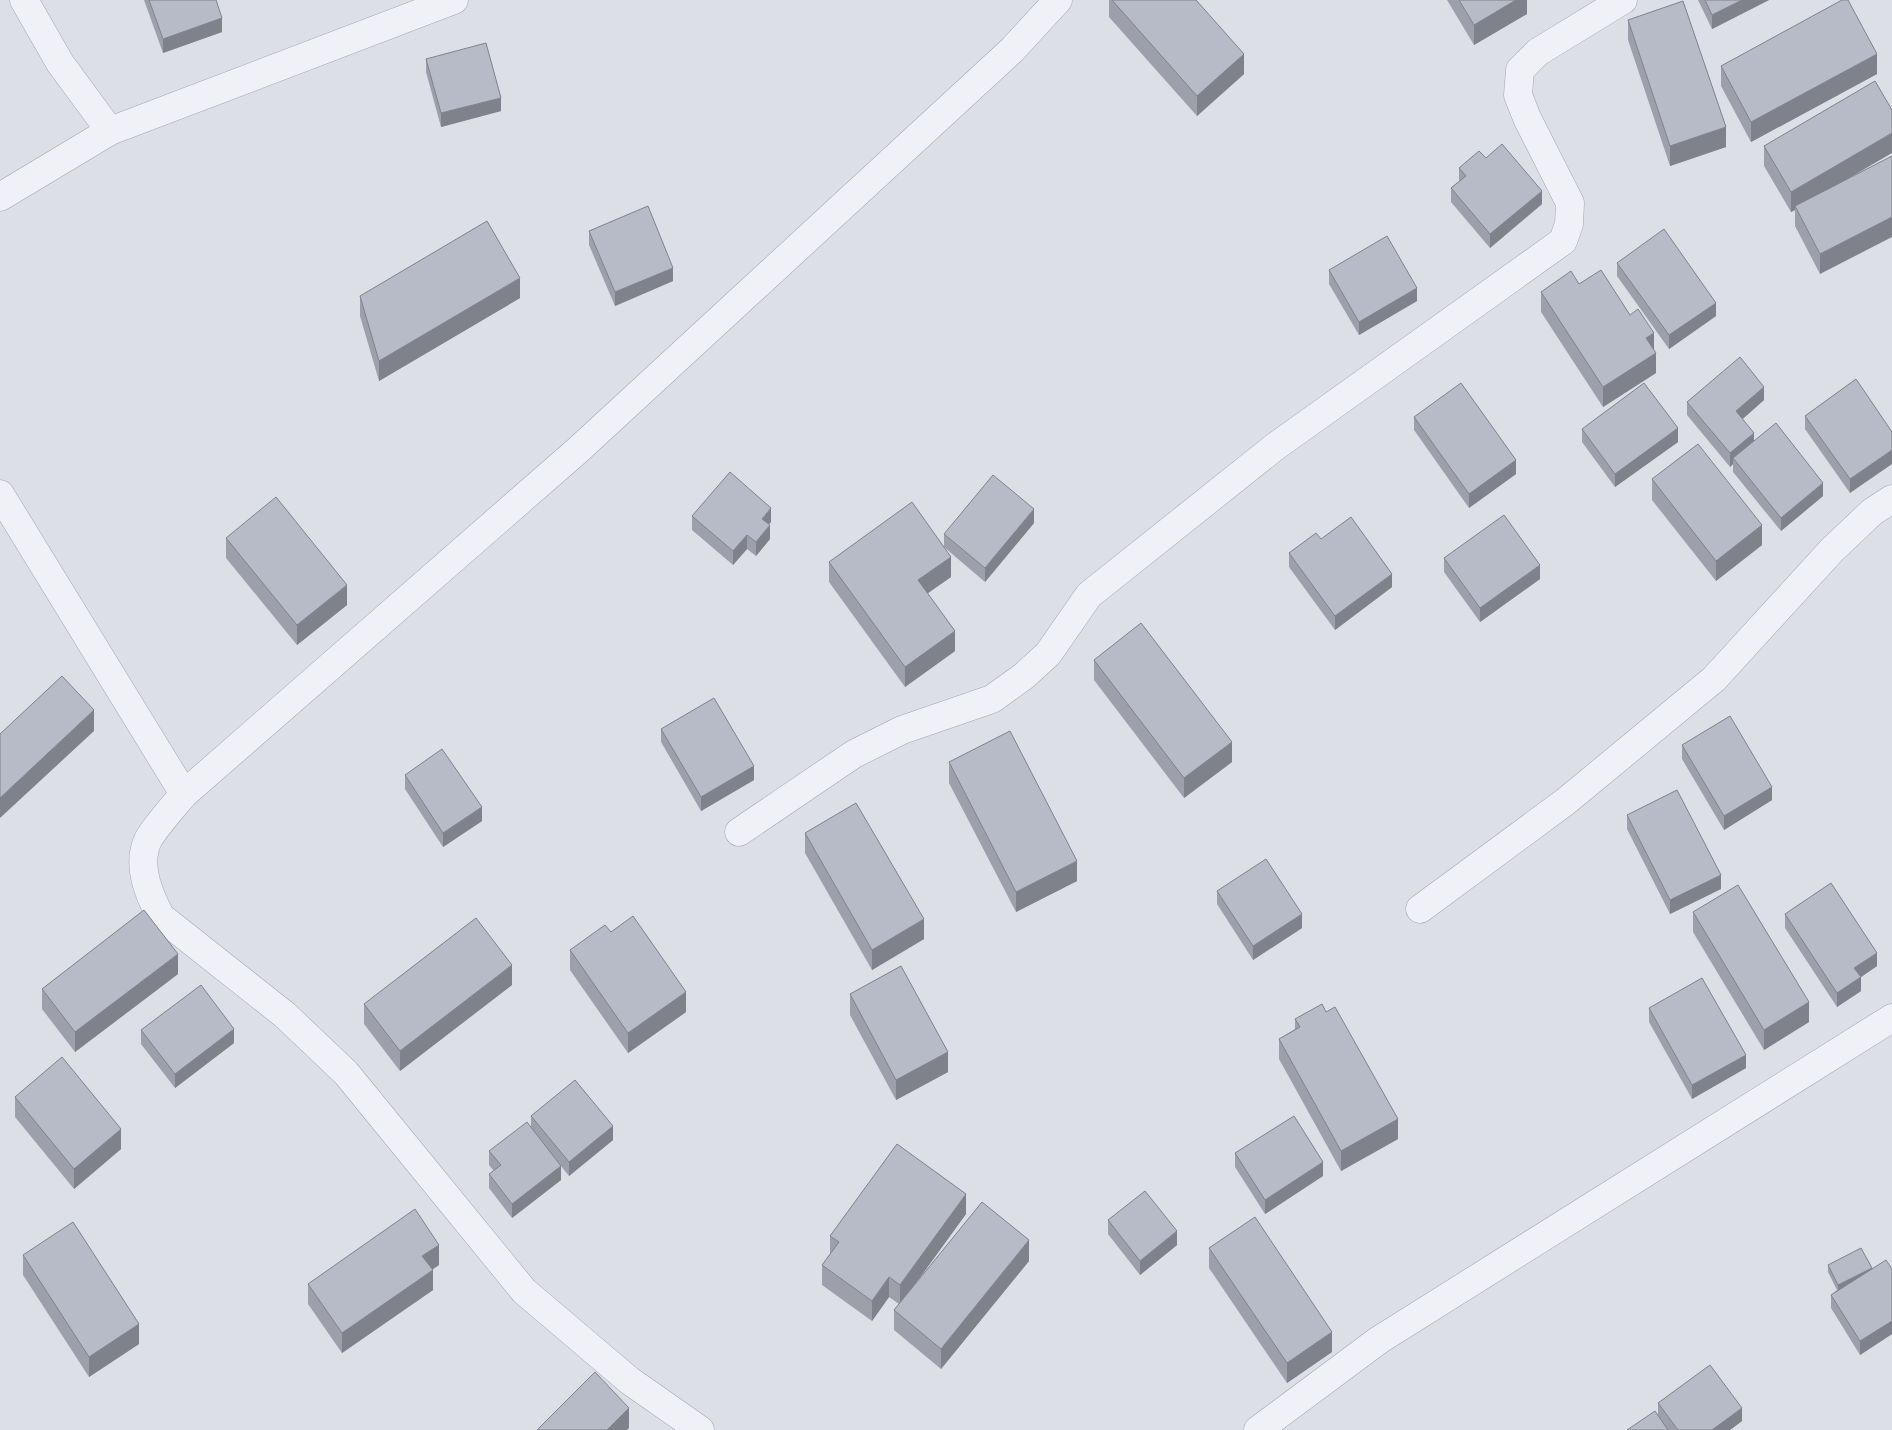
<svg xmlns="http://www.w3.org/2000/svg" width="1892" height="1430" font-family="'PT Sans Narrow',sans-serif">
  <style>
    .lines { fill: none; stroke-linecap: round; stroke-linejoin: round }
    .minor-casing { stroke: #a2a5b1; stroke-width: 29 }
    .minor { stroke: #f0f1f6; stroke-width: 28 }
    .wall { fill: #9da0ab }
    .shaded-wall { fill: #80828b }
    .building { fill: #b7bac7; stroke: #80828b }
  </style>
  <rect width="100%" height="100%" fill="#dddfe7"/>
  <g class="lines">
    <defs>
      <g id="minor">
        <path d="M24,0L60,63L110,131"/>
        <path d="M0,197L110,131L454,0"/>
        <path d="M0,494L184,794"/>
        <path d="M739,832L854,754L902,730L992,699L1024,676L1048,654L1089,595L1276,446L1563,241L1569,224L1570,203L1527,118L1518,95L1520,70L1538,52L1623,0"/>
        <path d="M1420,909L1565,802L1714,679L1832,550L1872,512L1892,499"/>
        <path d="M700,1430L630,1381L524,1291L346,1073L285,1015L161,917C149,895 136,865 148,840C155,827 174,806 184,794L578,450L1012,50L1058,0"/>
        <path d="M1258,1430L1379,1340L1892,1018"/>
      </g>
    </defs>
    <!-- minor casing -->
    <use href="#minor" class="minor-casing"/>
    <!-- minor -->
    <use href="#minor" class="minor"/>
  </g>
  <!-- wall -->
  <g class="wall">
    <path d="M144,0H216L222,32L163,53Z"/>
    <path d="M1109,0H1196L1244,74L1197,116L1109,17Z"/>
    <path d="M1447,0H1527V14L1474,45Z"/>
    <path d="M1698,0H1769L1712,29Z"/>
    <path d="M1628,20L1726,147L1670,166L1628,40Z"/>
    <path d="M426,59L501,111L441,127L426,72Z"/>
    <path d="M1721,66L1877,74L1751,142L1721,86Z"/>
    <path d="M1764,146L1849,178L1820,274L1795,226V210L1791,212L1764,166Z"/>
    <path d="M1486,158L1542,204L1490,248L1451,202V188L1459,181V168Z"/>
    <path d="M589,231L673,281L615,306L589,245Z"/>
    <path d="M1617,263L1716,316L1669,349L1617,276Z"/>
    <path d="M1329,270L1417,301L1359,335L1329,284Z"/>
    <path d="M1579,284L1630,315L1654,351L1656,373L1603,407L1541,312V292Z"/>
    <path d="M360,296L520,298L379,381L360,316Z"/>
    <path d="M1856,379L1850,493L1805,429V416Z"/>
    <path d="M1764,400L1742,419L1754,441L1823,496L1781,531L1733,472V464L1730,467L1687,415V402Z"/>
    <path d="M1414,417L1516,474L1469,508L1414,430Z"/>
    <path d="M1582,429L1678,442L1615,487L1582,442Z"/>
    <path d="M1652,479L1762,545L1716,581L1652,500Z"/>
    <path d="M692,516L771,522L768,524L770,539L756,556L747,549L733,565L692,530Z"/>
    <path d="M1034,523L985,582L944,547L951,577L928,593L955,651L905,687L829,582V562L944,547V534Z"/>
    <path d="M226,538L347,605L297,645L226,558Z"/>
    <path d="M1321,539L1392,587L1335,630L1289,567V553Z"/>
    <path d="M1444,558L1540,579L1480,622L1444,572Z"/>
    <path d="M1094,660L1232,762L1184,798L1094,680Z"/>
    <path d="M661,729L754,780L701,811L661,742Z"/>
    <path d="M1682,745L1772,800L1724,830L1682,759Z"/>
    <path d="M949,762L1077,881L1016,912L949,783Z"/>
    <path d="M405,775L482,821L443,847L405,789Z"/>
    <path d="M1627,815L1721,889L1670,914L1627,829Z"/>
    <path d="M805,833L924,939L872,970L805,853Z"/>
    <path d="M1217,891L1302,928L1253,960L1217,904Z"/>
    <path d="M1693,912L1809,1022L1764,1050L1693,932Z"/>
    <path d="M1785,914L1877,966L1861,977V991L1837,1007L1785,928Z"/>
    <path d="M611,932L686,1012L628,1053L570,970V950Z"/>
    <path d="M178,974L75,1052L42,1009V989Z"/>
    <path d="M512,985L400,1071L364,1024V1004Z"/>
    <path d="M850,994L948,1072L896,1100L850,1015Z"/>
    <path d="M1649,1008L1746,1068L1692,1099L1649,1022Z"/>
    <path d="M1295,1019L1398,1139L1341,1171L1279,1059V1039L1295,1029Z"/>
    <path d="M141,1030L234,1043L175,1088L141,1044Z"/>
    <path d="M15,1097L121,1149L74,1189L15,1117Z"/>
    <path d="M531,1116L613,1140L569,1176L553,1156L561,1180L512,1218L489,1188V1174L494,1171L489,1165V1151L531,1127Z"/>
    <path d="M1235,1153L1323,1176L1265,1214L1235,1167Z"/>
    <path d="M966,1214L910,1291L1029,1261L941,1369L894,1330V1310L899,1304L889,1297L872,1321L822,1285V1265L830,1254V1236Z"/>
    <path d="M1108,1220L1177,1245L1140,1275L1108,1234Z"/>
    <path d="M1209,1248L1332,1352L1287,1383L1209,1268Z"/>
    <path d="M23,1255L139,1344L89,1377L23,1275Z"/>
    <path d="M439,1265L432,1270L433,1290L342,1353L308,1304V1284Z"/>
    <path d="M1828,1265L1872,1269H1892V1334L1860,1355L1831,1308V1295L1837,1290L1828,1272Z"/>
    <path d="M1658,1403L1742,1421L1730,1430H1627L1658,1415Z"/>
  </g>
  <!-- shaded-wall -->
  <g class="shaded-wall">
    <path d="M1516,0H1527V14L1474,45V25Z"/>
    <path d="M1742,0H1769L1712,29V15Z"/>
    <path d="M222,18V32L163,53V39Z"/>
    <path d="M1244,54V74L1197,116V96Z"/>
    <path d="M1877,54V74L1751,142V122Z"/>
    <path d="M501,98V111L441,127V113Z"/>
    <path d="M1726,127V147L1670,166V146Z"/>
    <path d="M1892,133V153L1796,209L1795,206V210L1791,212V192Z"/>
    <path d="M1542,191V204L1490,248V234Z"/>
    <path d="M1892,217V237L1820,274V254Z"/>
    <path d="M673,268V281L615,306V292Z"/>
    <path d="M520,278V298L379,381V361Z"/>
    <path d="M1417,288V301L1359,335V322Z"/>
    <path d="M1716,303V316L1669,349V335Z"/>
    <path d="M1654,333V353L1646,338Z"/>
    <path d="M1656,353V373L1603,407V387Z"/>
    <path d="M1764,387V400L1736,425V411Z"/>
    <path d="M1678,428V442L1615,487V474Z"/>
    <path d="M1754,433V446L1733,458V464L1730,467V453Z"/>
    <path d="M1892,450V464L1850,493V479Z"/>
    <path d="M1516,460V474L1469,508V494Z"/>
    <path d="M1823,483V496L1781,531V518Z"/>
    <path d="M771,508V522L762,532V519Z"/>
    <path d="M1034,509V523L985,582V568Z"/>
    <path d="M770,525V539L756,556V542Z"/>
    <path d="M1762,525V545L1716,581V561Z"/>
    <path d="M747,535V549L733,565V551Z"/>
    <path d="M951,557V577L918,600V580Z"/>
    <path d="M1540,565V579L1480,622V608Z"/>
    <path d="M1392,574V587L1335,630V616Z"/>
    <path d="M347,585V605L297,645V625Z"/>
    <path d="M955,631V651L905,687V667Z"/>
    <path d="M94,710V731L0,818V798Z"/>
    <path d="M1232,742V762L1184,798V778Z"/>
    <path d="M754,766V780L701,811V797Z"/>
    <path d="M1772,787V800L1724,830V816Z"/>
    <path d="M482,807V821L443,847V833Z"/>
    <path d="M1077,861V881L1016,912V892Z"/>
    <path d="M1721,875V889L1670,914V900Z"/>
    <path d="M1302,914V928L1253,960V946Z"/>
    <path d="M924,919V939L872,970V950Z"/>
    <path d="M1877,953V966L1861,977V991L1837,1007V993L1854,968Z"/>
    <path d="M178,954V974L75,1052V1032Z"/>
    <path d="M512,965V985L400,1071V1051Z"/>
    <path d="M686,992V1012L628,1053V1033Z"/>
    <path d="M1809,1002V1022L1764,1050V1030Z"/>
    <path d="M234,1029V1043L175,1088V1074Z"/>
    <path d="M948,1052V1072L896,1100V1080Z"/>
    <path d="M1746,1055V1068L1692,1099V1085Z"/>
    <path d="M1398,1119V1139L1341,1171V1151Z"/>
    <path d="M613,1126V1140L569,1176V1162Z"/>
    <path d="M121,1129V1149L74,1189V1169Z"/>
    <path d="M1323,1162V1176L1265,1214V1200Z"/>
    <path d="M561,1166V1180L512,1218V1204Z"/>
    <path d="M966,1194V1214L900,1305V1285Z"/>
    <path d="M1177,1231V1245L1140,1275V1261Z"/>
    <path d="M1029,1240V1261L941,1369V1349Z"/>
    <path d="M439,1245V1265L422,1276V1256Z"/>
    <path d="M1872,1268V1274L1838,1291V1285Z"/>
    <path d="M433,1270V1290L342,1353V1333Z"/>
    <path d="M889,1277V1297L872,1321V1301Z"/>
    <path d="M1892,1321V1334L1860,1355V1341Z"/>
    <path d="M139,1324V1344L89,1377V1357Z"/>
    <path d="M1332,1332V1352L1287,1383V1363Z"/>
    <path d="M629,1408V1428L627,1430H607Z"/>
    <path d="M1742,1408V1421L1730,1430H1712Z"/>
  </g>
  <!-- building -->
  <g class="building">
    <path d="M149,0H216L222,18L163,39Z"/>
    <path d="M1112,0H1196L1244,54L1197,96Z"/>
    <path d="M1459,0H1516L1474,25Z"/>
    <path d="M1705,0H1742L1712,15Z"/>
    <path d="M1842,0H1848L1877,54L1751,122L1721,66Z"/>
    <path d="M1683,1L1726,127L1670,146L1628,20Z"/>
    <path d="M486,43L501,98L441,113L426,59Z"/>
    <path d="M1875,81L1892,110V133L1791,192L1764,146Z"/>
    <path d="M1502,144L1542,191L1490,234L1451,188L1466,176L1459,168L1479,151L1486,158Z"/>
    <path d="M1892,156V217L1820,254L1795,206Z"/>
    <path d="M648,206L673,268L615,292L589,231Z"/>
    <path d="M487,221L520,278L379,361L360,296Z"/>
    <path d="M1664,229L1716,303L1669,335L1617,263Z"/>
    <path d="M1387,236L1417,288L1359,322L1329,270Z"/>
    <path d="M1601,270L1630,315L1638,309L1654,333L1646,338L1656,353L1603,387L1541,292L1571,271L1579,284Z"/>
    <path d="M1740,357L1764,387L1736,411L1754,433L1730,453L1687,402Z"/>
    <path d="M1856,379L1892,432V450L1850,479L1805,416Z"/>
    <path d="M1461,383L1516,460L1469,494L1414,417Z"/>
    <path d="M1644,383L1678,428L1615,474L1582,429Z"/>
    <path d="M1776,423L1823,483L1781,518L1733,458Z"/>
    <path d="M1698,444L1762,525L1716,561L1652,479Z"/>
    <path d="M730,472L771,508L762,519L770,525L756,542L747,535L733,551L692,516Z"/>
    <path d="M993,475L1034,509L985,568L944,534Z"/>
    <path d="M276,497L347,585L297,625L226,538Z"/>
    <path d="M912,502L951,557L918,580L955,631L905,667L829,562Z"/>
    <path d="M1504,515L1540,565L1480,608L1444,558Z"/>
    <path d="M1351,517L1392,574L1335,616L1289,553L1316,533L1321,539Z"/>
    <path d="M1141,623L1232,742L1184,778L1094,660Z"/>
    <path d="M62,676L94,710L0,798V734Z"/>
    <path d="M714,698L754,766L701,797L661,729Z"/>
    <path d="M1730,716L1772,787L1724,816L1682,745Z"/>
    <path d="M1010,731L1077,861L1016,892L949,762Z"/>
    <path d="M442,749L482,807L443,833L405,775Z"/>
    <path d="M1677,790L1721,875L1670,900L1627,815Z"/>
    <path d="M856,803L924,919L872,950L805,833Z"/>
    <path d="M1266,859L1302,914L1253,946L1217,891Z"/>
    <path d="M1831,883L1877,953L1854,968L1861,977L1837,993L1785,914Z"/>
    <path d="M1738,885L1809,1002L1764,1030L1693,912Z"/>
    <path d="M144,910L178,954L75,1032L42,989Z"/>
    <path d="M633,916L686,992L628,1033L570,950L605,925L611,932Z"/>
    <path d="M476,918L512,965L400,1051L364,1004Z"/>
    <path d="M901,966L948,1052L896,1080L850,994Z"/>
    <path d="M1702,978L1746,1055L1692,1085L1649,1008Z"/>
    <path d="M201,985L234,1029L175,1074L141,1030Z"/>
    <path d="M1322,1004L1326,1012L1335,1007L1398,1119L1341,1151L1279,1039L1300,1027L1295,1019Z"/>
    <path d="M62,1057L121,1129L74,1169L15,1097Z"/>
    <path d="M575,1080L613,1126L569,1162L531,1116Z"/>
    <path d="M1294,1116L1323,1162L1265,1200L1235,1153Z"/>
    <path d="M527,1122L561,1166L512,1204L489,1174L501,1165L489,1151Z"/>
    <path d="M897,1144L966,1194L900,1285L889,1277L872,1301L822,1265L839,1242L830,1236Z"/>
    <path d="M1145,1191L1177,1231L1140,1261L1108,1220Z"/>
    <path d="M982,1202L1029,1240L941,1349L894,1310Z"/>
    <path d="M415,1209L439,1245L422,1256L433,1270L342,1333L308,1284Z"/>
    <path d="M1255,1217L1332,1332L1287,1363L1209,1248Z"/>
    <path d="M73,1222L139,1324L89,1357L23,1255Z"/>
    <path d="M1861,1248L1872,1268L1838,1285L1828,1265Z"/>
    <path d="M1886,1260L1892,1269V1321L1860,1341L1831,1295Z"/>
    <path d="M1710,1365L1742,1408L1712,1430H1678L1658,1403Z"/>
    <path d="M595,1372L629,1408L607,1430H537Z"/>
    <path d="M1655,1411L1668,1430H1627Z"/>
  </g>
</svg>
